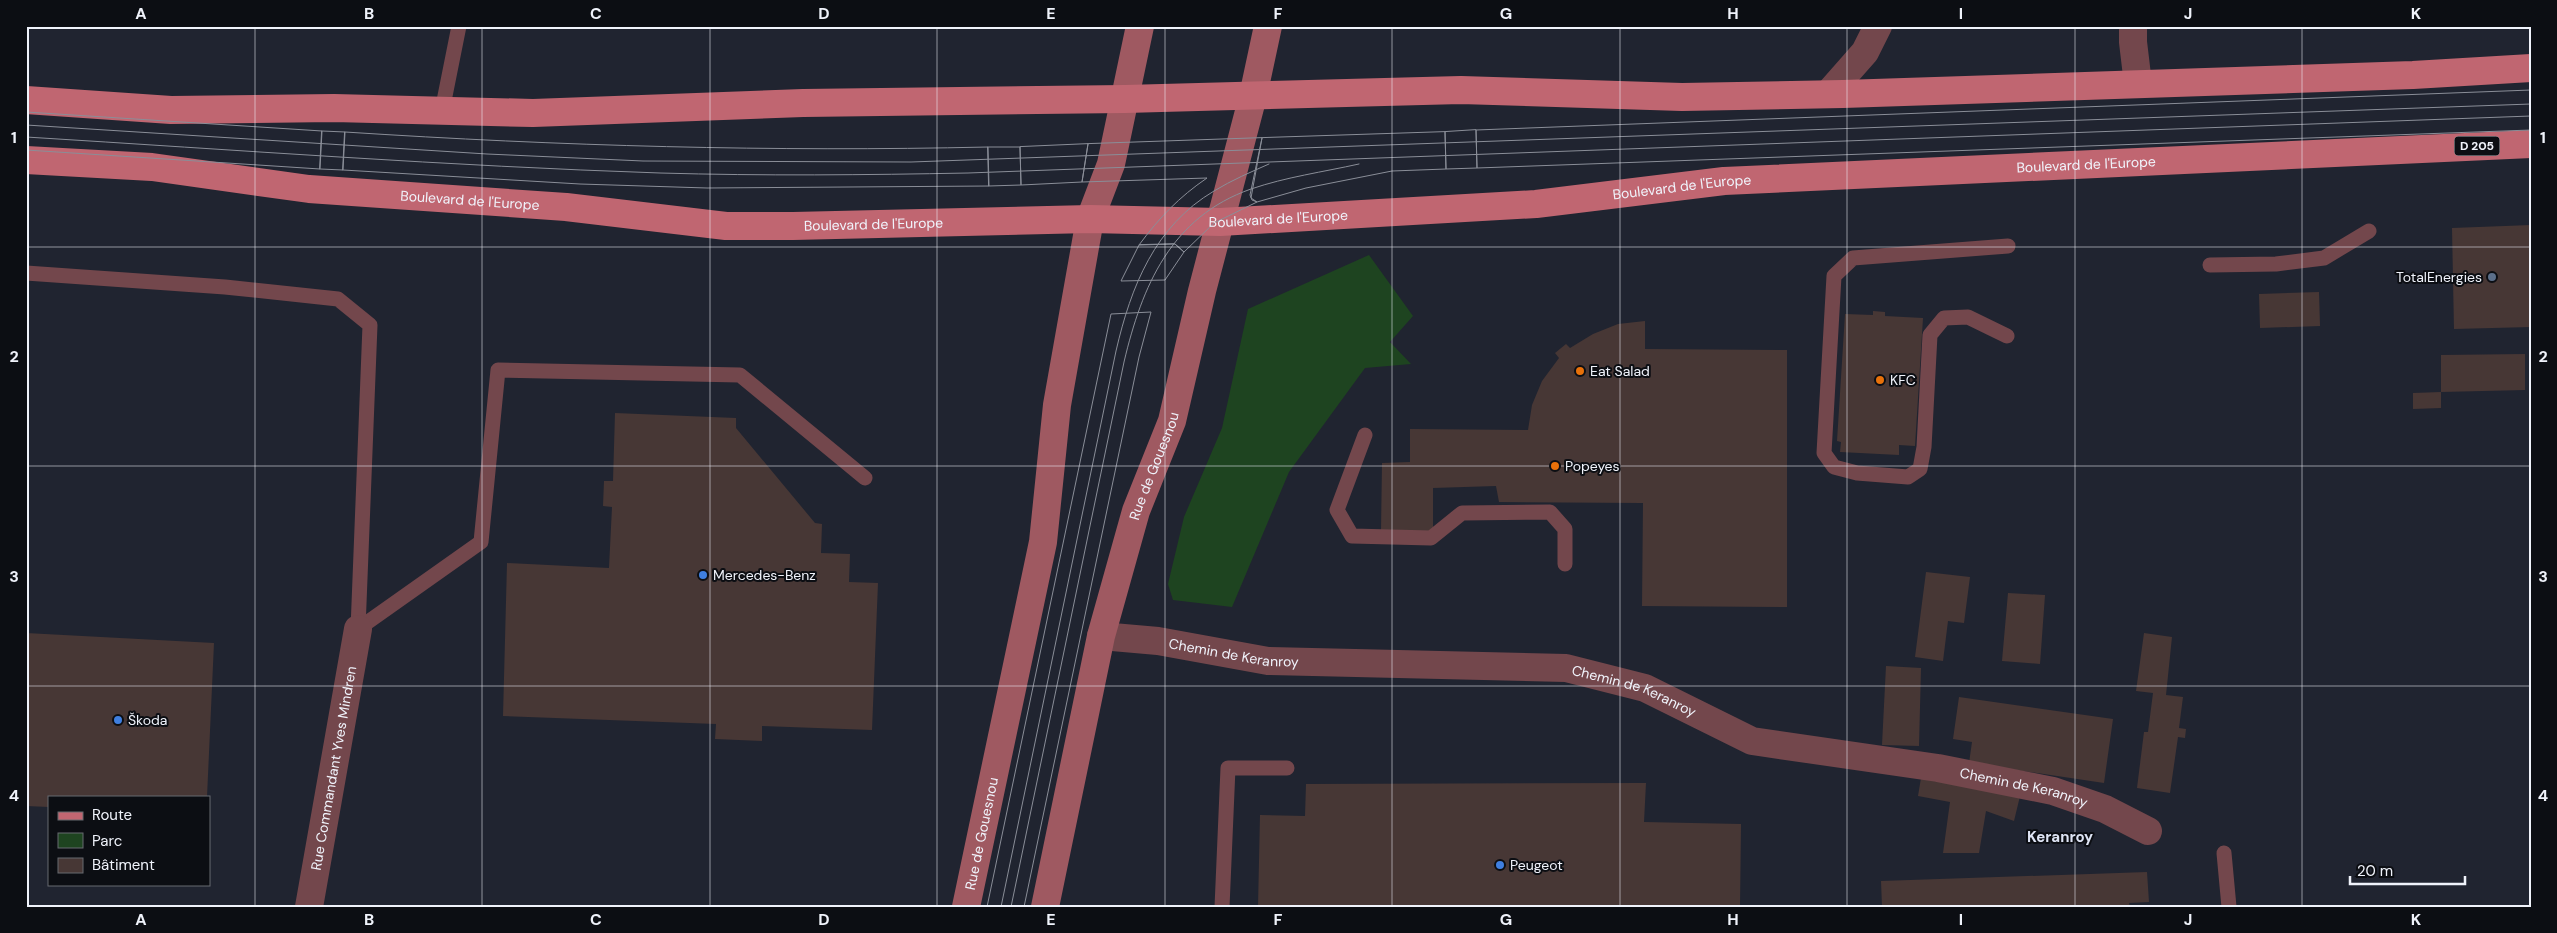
<svg xmlns="http://www.w3.org/2000/svg" width="2557" height="933" font-family="'DM Sans',sans-serif">
  <style>
    .green { fill: #1e4420 }
    .building { fill: #473735 }
    .lines { fill: none; stroke-linecap: round; stroke-linejoin: round }
    .lane { stroke: #73474c; stroke-width: 15 }
    .street { stroke: #73474c; stroke-width: 28 }
    .secondary { stroke: #9f5961; stroke-width: 28 }
    .primary { stroke: #c06671; stroke-width: 28 }
    .tram { stroke: #8a8e98; stroke-width: 1 }
    .grid { fill: none; stroke: #f0f3fb; stroke-width: 1; stroke-opacity: 0.55 }
    .service-dot { fill: #5c6f8a; stroke: #0c0e13; stroke-width: 2 }
    .food-dot { fill: #e8710a; stroke: #0c0e13; stroke-width: 2 }
    .shop-dot { fill: #3f7fe0; stroke: #0c0e13; stroke-width: 2 }
    .labels { text-anchor: middle; dominant-baseline: central; stroke-width: 4; stroke-linejoin: round; paint-order: stroke }
    .shield { fill: #0c0e13; stroke: #acaeb5; stroke-width: 1 }
    .shield-label { font-size: 12px; font-weight: bold; fill: #f0f3fb }
    .street-label { font-size: 14px; fill: #f0f3fb; stroke: #0c0e13 }
    .poi-label { font-size: 14px; fill: #f0f3fb; stroke: #0c0e13; text-anchor: start }
    .neighbourhood-label { font-size: 15px; font-weight: bold; fill: #dee4f4; stroke: #0c0e13 }
    .neatline { fill: none; stroke: #f0f3fb; stroke-width: 2 }
    .grid-label { font-size: 16px; text-anchor: middle; font-weight: bold; fill: #f0f3fb }
  </style>
  <rect width="100%" height="100%" fill="#202430"/>
  <!-- green -->
  <path class="green" d="M1369,255L1413,316L1390,342L1411,364L1365,368L1289,472L1232,607L1173,600L1168,584L1184,517L1222,428L1248,309Z"/>
  <!-- building -->
  <g class="building">
    <path d="M2531,225V327L2454,329L2452,228Z"/>
    <path d="M2319,292L2320,326L2260,328L2259,294Z"/>
    <path d="M1873,311L1885,312V316L1923,318L1915,446L1899,445V455L1840,452L1841,442L1837,441L1845,314L1873,315Z"/>
    <path d="M1645,321V349L1787,350V607L1642,606L1643,503L1499,502L1496,486L1433,488V532L1381,531L1382,463L1410,462V429L1528,430L1532,405L1542,381L1559,358L1555,353L1566,344L1570,348L1593,334L1618,324Z"/>
    <path d="M2525,354V390L2441,392V408L2413,409V393L2441,392V355Z"/>
    <path d="M615,413L736,418V428L815,523L822,524L821,553L850,554L849,582L878,583L872,730L762,726V741L715,739L716,724L503,716L507,563L609,568L612,507L603,506L604,481H613Z"/>
    <path d="M1926,572L1970,577L1964,623L1948,621L1943,661L1915,657Z"/>
    <path d="M2008,593L2045,595L2040,664L2002,661Z"/>
    <path d="M26,633L214,643L207,797H49V807L26,806Z"/>
    <path d="M2144,633L2172,637L2166,695L2183,697L2179,728L2186,729L2185,738L2178,737L2170,793L2137,788L2144,732H2148L2153,693L2136,691Z"/>
    <path d="M1886,666L1921,668L1919,746L1882,745Z"/>
    <path d="M1959,697L2113,719L2104,783L1969,763L1972,742L1953,739Z"/>
    <path d="M1922,772L2021,792L2014,821L1986,811L1979,853H1943L1950,802L1918,796Z"/>
    <path d="M1646,783L1644,822L1741,824L1740,907H1258L1260,815L1305,816L1306,784Z"/>
    <path d="M2147,872L2149,902L2129,903L2130,907H1882L1881,881Z"/>
  </g>
  <g class="lines">
    <!-- lane -->
    <g class="lane">
      <path d="M442,111L459,26"/>
      <path d="M2210,265L2276,264L2324,258L2369,231"/>
      <path d="M26,273L225,287L338,299L370,325L358,629"/>
      <path d="M2007,336L1968,317L1944,318L1930,335L1924,447L1920,469L1908,477L1857,473L1834,467L1824,453L1834,276L1853,258L2008,246"/>
      <path d="M1365,435L1337,510L1352,536L1431,538L1462,513L1550,512L1565,529V564"/>
      <path d="M358,629L481,542L498,370L740,375L865,478"/>
      <path d="M2224,853L2229,907"/>
      <path d="M1222,907L1228,768H1287"/>
    </g>
    <!-- street -->
    <g class="street">
      <path d="M2133,26V42L2138,84"/>
      <path d="M1828,94L1865,52L1878,26"/>
      <path id="s1" d="M1101,636L1158,641L1268,661L1566,668L1645,688L1752,741L1938,768L2053,791L2105,809L2148,831"/>
      <path id="s2" d="M309,907L358,629"/>
    </g>
    <!-- secondary -->
    <g class="secondary">
      <path id="s3" d="M966,907L1043,542L1057,405L1090,219L1111,164L1140,26"/>
      <path id="s4" d="M1045,907L1101,636L1136,511L1172,421L1202,291L1253,96L1268,26"/>
    </g>
    <!-- primary -->
    <g class="primary">
      <path d="M26,100L171,110L334,108L533,113L803,103L1125,99L1461,90L1682,97L1843,94L2413,75L2531,68"/>
      <path id="s5" d="M26,160L152,167L309,189L566,207L726,226H793L1090,219L1220,222L1536,204L1724,181L2531,144"/>
    </g>
    <!-- tram -->
    <g class="tram">
      <path d="M2531,90L1476,130L1477,168L2531,130"/>
      <path d="M26,112L322,131L320,169L26,150"/>
      <path d="M26,125L487,154L643,161L911,162L2531,104"/>
      <path d="M1476,130L1477,168L1446,169L1445,132Z"/>
      <path d="M322,131L345,132L343,170L320,169Z"/>
      <path d="M345,132C560,146 773,152 988,147L989,186L707,188L580,184L343,170Z"/>
      <path d="M1445,132L1446,169L1392,171L1306,188L1257,202L1251,198L1262,138Z"/>
      <path d="M26,137C238,150 449,166 660,173C763,176 866,175 968,173L2531,116"/>
      <path d="M1262,138L1250,195L1252,200L1257,202L1214,223L1184,252L1175,244L1139,245C1159,218 1179,197 1207,178L1082,182L1088,144Z"/>
      <path d="M1088,144L1082,182L1021,185L1020,147Z"/>
      <path d="M988,147H1020L1021,185L989,186Z"/>
      <path d="M1175,244L1184,252L1165,280L1121,281L1139,245Z"/>
      <path d="M987,907L1111,314L1151,312L1139,357L1024,907"/>
      <path d="M1001,907L1116,351C1131,286 1155,226 1214,191C1232,180 1251,172 1269,164"/>
      <path d="M1011,907L1124,362C1142,286 1171,217 1251,189C1286,177 1323,172 1359,164"/>
    </g>
  </g>
  <!-- grid -->
  <path class="grid" d="M255,26V907M482,26V907M710,26V907M937,26V907M1165,26V907M1392,26V907M1620,26V907M1847,26V907M2075,26V907M2302,26V907M26,247H2531M26,466H2531M26,686H2531"/>
  <!-- markers -->
  <circle class="service-dot" cx="2492" cy="277" r="5"/>
  <g class="food-dot">
    <circle cx="1580" cy="371" r="5"/>
    <circle cx="1880" cy="380" r="5"/>
    <circle cx="1555" cy="466" r="5"/>
  </g>
  <g class="shop-dot">
    <circle cx="703" cy="575" r="5"/>
    <circle cx="118" cy="720" r="5"/>
    <circle cx="1500" cy="865" r="5"/>
  </g>
  <g class="labels">
    <!-- shield labels -->
    <rect class="shield" x="2454.5" y="136.5" width="45" height="19" rx="4"/>
    <g class="shield-label">
      <text x="2477" y="146">D 205</text>
    </g>
    <!-- street labels -->
    <g class="street-label">
      <text stroke="none"><textPath href="#s5" startOffset="2066">Boulevard de l'Europe</textPath></text>
      <text stroke="none"><textPath href="#s5" startOffset="1661">Boulevard de l'Europe</textPath></text>
      <text stroke="none"><textPath href="#s5" startOffset="446">Boulevard de l'Europe</textPath></text>
      <text stroke="none"><textPath href="#s5" startOffset="1256">Boulevard de l'Europe</textPath></text>
      <text stroke="none"><textPath href="#s5" startOffset="851">Boulevard de l'Europe</textPath></text>
      <text stroke="none"><textPath href="#s4" startOffset="455">Rue de Gouesnou</textPath></text>
      <text stroke="none"><textPath href="#s1" startOffset="134">Chemin de Keranroy</textPath></text>
      <text stroke="none"><textPath href="#s1" startOffset="539">Chemin de Keranroy</textPath></text>
      <text stroke="none"><textPath href="#s2" startOffset="141">Rue Commandant Yves Mindren</textPath></text>
      <text stroke="none"><textPath href="#s1" startOffset="944">Chemin de Keranroy</textPath></text>
      <text stroke="none"><textPath href="#s3" startOffset="75">Rue de Gouesnou</textPath></text>
    </g>
    <!-- poi labels -->
    <g class="poi-label">
      <text x="2482" y="277" text-anchor="end">TotalEnergies</text>
      <text x="1590" y="371">Eat Salad</text>
      <text x="1890" y="380">KFC</text>
      <text x="1565" y="466">Popeyes</text>
      <text x="713" y="575">Mercedes-Benz</text>
      <text x="128" y="720">Škoda</text>
      <text x="1510" y="865">Peugeot</text>
    </g>
    <!-- neighbourhood labels -->
    <g class="neighbourhood-label">
      <text x="2060" y="837">Keranroy</text>
    </g>
  </g>
  <!-- border -->
  <rect width="2557" height="933" fill="none" stroke="#0c0e13" stroke-width="55"/>
  <!-- legend -->
  <rect x="48" y="796" width="162" height="90" fill="#0c0e13" stroke="#676a70"/>
  <rect x="58" y="812" width="25" height="8" fill="#c06671" stroke="#676a70"/>
  <text x="92" y="820" font-size="15" fill="#f0f3fb">Route</text>
  <rect x="58" y="833" width="25" height="15" fill="#1e4420" stroke="#676a70"/>
  <text x="92" y="846" font-size="15" fill="#f0f3fb">Parc</text>
  <rect x="58" y="858" width="25" height="15" fill="#473735" stroke="#676a70"/>
  <text x="92" y="870" font-size="15" fill="#f0f3fb">Bâtiment</text>
  <!-- scale -->
  <path d="M2350 876v8h115v-8" fill="none" stroke="#f0f3fb" stroke-width="2.5"/>
  <text x="2357" y="876" font-size="15" fill="#f0f3fb" stroke="#0c0e13" stroke-width="4" paint-order="stroke">20 m</text>
  <rect x="28" y="28" width="2502" height="878" class="neatline"/>
  <g class="grid-label">
    <text x="141" y="19">A</text>
    <text x="369" y="19">B</text>
    <text x="596" y="19">C</text>
    <text x="824" y="19">D</text>
    <text x="1051" y="19">E</text>
    <text x="1278" y="19">F</text>
    <text x="1506" y="19">G</text>
    <text x="1733" y="19">H</text>
    <text x="1961" y="19">I</text>
    <text x="2188" y="19">J</text>
    <text x="2416" y="19">K</text>
    <text x="14" y="143">1</text>
    <text x="2543" y="143">1</text>
    <text x="14" y="362">2</text>
    <text x="2543" y="362">2</text>
    <text x="14" y="582">3</text>
    <text x="2543" y="582">3</text>
    <text x="14" y="801">4</text>
    <text x="2543" y="801">4</text>
    <text x="141" y="925">A</text>
    <text x="369" y="925">B</text>
    <text x="596" y="925">C</text>
    <text x="824" y="925">D</text>
    <text x="1051" y="925">E</text>
    <text x="1278" y="925">F</text>
    <text x="1506" y="925">G</text>
    <text x="1733" y="925">H</text>
    <text x="1961" y="925">I</text>
    <text x="2188" y="925">J</text>
    <text x="2416" y="925">K</text>
  </g>
</svg>
